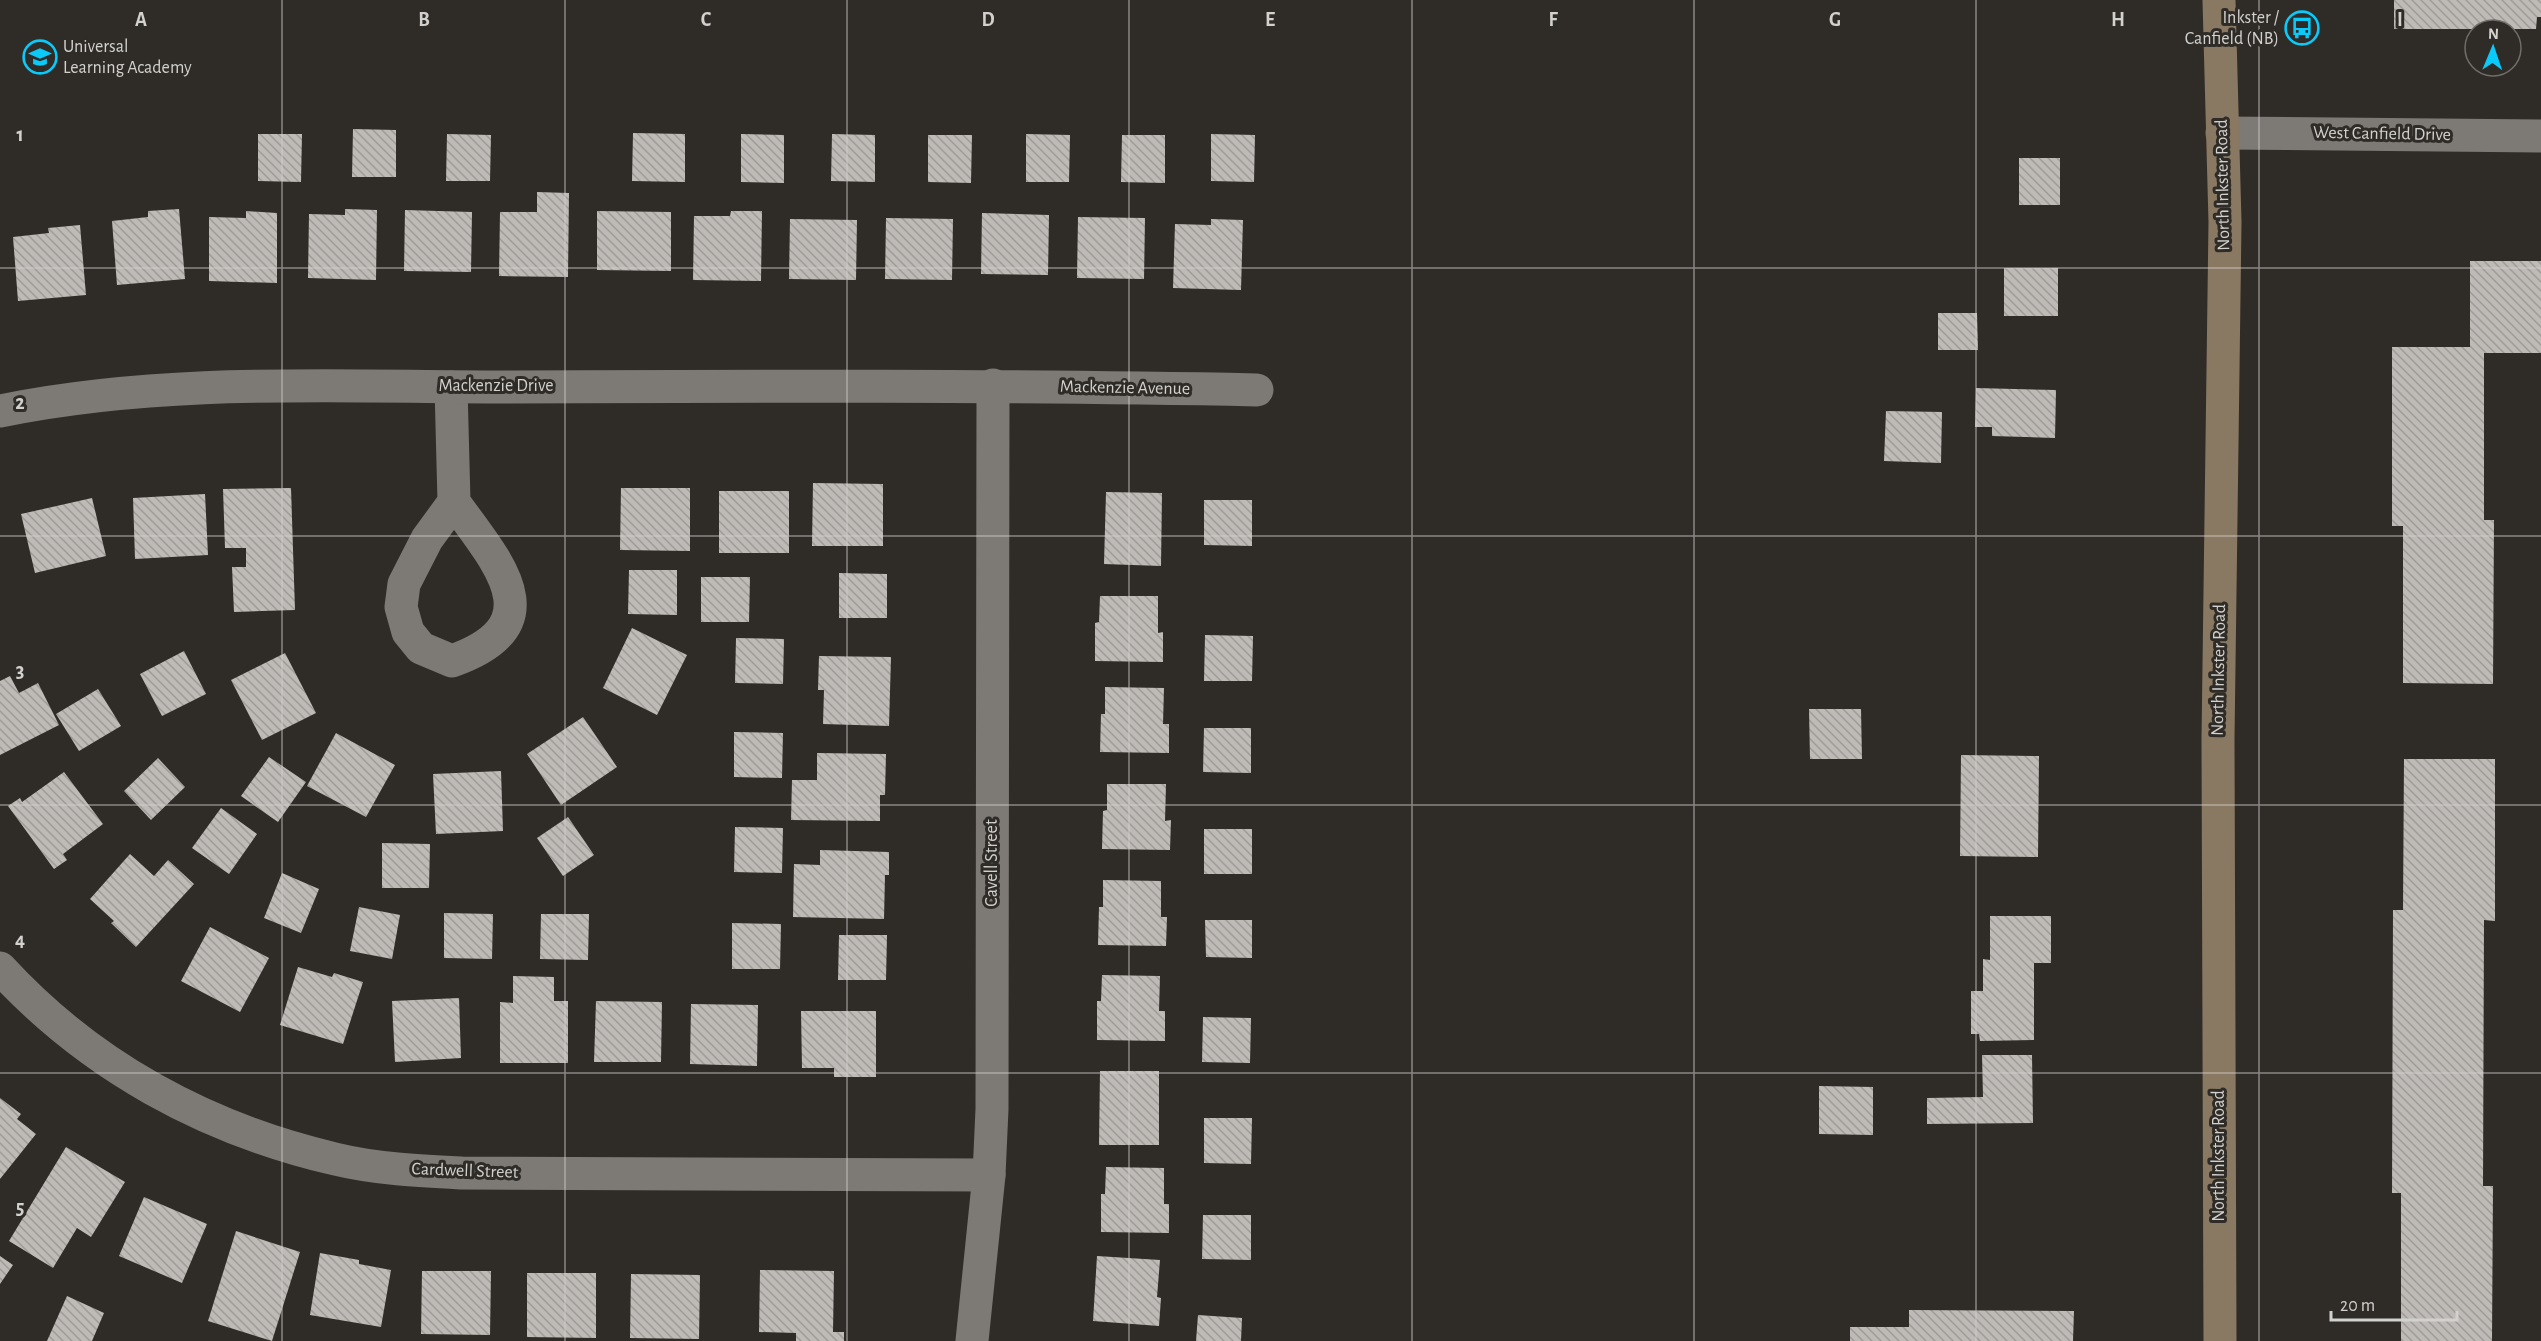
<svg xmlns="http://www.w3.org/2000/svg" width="2541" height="1341" font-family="'Alegreya Sans',sans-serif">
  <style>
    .building { fill: url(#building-back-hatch) }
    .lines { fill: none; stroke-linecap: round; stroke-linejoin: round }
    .minor { stroke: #7d7975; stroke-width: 33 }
    .secondary { stroke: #8a7962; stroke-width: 33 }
    .grid { fill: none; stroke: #d3d1ce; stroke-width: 1.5; stroke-opacity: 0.55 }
    .labels { text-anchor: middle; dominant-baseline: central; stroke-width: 6; stroke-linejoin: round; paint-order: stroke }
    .poi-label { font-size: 18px; fill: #d3d1ce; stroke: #2f2c28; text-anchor: end }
    .street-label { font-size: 18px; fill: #d3d1ce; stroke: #2f2c28 }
    .grid-label { font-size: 20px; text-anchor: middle; font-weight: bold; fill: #d3d1ce; stroke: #2f2c28; stroke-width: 6; stroke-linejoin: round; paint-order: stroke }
  </style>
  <defs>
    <pattern id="building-back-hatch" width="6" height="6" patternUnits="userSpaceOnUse" patternTransform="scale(1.5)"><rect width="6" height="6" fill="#bebab6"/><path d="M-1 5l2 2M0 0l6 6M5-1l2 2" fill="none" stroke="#9e9b98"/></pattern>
  </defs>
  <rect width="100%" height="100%" fill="#2f2c28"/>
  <!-- building -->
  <g class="building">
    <path d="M2394,0H2541V17H2537L2536,29H2394Z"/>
    <path d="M353,129L396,130V177H352Z"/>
    <path d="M633,133L685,134V182L632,181Z"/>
    <path d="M258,134H302L301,182L258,181Z"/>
    <path d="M447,134L491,135L490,181H446Z"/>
    <path d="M741,134L784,135V183L741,182Z"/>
    <path d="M832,134L875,135V182L831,181Z"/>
    <path d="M1026,134L1070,135L1069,182H1026Z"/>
    <path d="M1211,134L1255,135L1254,182L1211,181Z"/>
    <path d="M928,135H972L971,183L928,182Z"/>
    <path d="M1122,135H1165V183L1121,182Z"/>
    <rect x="2019" y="158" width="41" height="47"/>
    <path d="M537,192L569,193L568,277L499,276L500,212H537Z"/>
    <path d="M179,209L185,279L117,285L112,221L148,217V211Z"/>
    <path d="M345,209L377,210L376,280L308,278L309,214L345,215Z"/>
    <path d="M405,210L472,212L471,272L404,271Z"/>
    <path d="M246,211L277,213V283L209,281V217L246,218Z"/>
    <path d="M597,211L671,212V271L597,270Z"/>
    <path d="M731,211H762L761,281L693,280L694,216H730Z"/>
    <path d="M982,213L1049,215L1048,275L981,274Z"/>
    <path d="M1078,217L1145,218L1144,279L1077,278Z"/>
    <path d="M886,218L953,219L952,280L885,279Z"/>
    <path d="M790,219L857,220L856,280L789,279Z"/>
    <path d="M1211,219L1243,220L1241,290L1173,288L1175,224L1211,225Z"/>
    <path d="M80,225L86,295L18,301L13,237L49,233L48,228Z"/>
    <path d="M2470,261H2541V353H2484V520H2494L2493,684L2403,683V526H2392V347H2470Z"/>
    <rect x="2004" y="268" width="54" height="48"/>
    <path d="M1938,313H1977L1978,350H1938Z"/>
    <path d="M1976,388L2056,390L2055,438L1992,436V427H1975Z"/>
    <path d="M1886,411L1942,412L1941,463L1884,461Z"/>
    <path d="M813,483L883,484V546H812Z"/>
    <path d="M291,488L295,610L234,612L232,567H246V548H225L223,489Z"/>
    <path d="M621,488H690V551L620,550Z"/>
    <rect x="719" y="491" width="70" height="62"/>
    <path d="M1106,492L1162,493L1161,566L1104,564Z"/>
    <path d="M205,494L208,555L135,559L133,498Z"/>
    <path d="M92,498L106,556L35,573L21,514Z"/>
    <path d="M1204,500H1252V546L1204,545Z"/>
    <path d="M629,570H677V615L628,614Z"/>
    <path d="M839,573L887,574V618H839Z"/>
    <path d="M701,577H750L749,622H701Z"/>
    <path d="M1100,596H1158V633L1163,632V662L1095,661V623L1099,622Z"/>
    <path d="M632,628L687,655L657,715L603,688Z"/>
    <path d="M1205,635L1253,636L1252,681H1204Z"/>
    <path d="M736,638L784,639L783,684L735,683Z"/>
    <path d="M184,651L206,694L162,716L140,674Z"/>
    <path d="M285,653L316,713L262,740L231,680Z"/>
    <path d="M819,656L891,657L889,726L823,724L824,690H818Z"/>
    <path d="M10,676L19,693L38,683L59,725L0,755V681Z"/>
    <path d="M1105,687L1164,688L1163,724H1169V753L1100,752L1101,714H1105Z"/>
    <path d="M98,689L121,726L79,751L56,714Z"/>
    <path d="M1809,709H1861L1862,759H1810Z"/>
    <path d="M583,717L617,767L561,805L527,754Z"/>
    <path d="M1204,728H1251V773L1203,772Z"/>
    <path d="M734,732L783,733L782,778L734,777Z"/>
    <path d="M336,733L395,765L366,817L307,786Z"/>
    <path d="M817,753L886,754L885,795H880V821L791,820L792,780H817Z"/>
    <path d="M1961,755L2039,756L2038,857L1960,856Z"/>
    <path d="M269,757L306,782L278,822L241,796Z"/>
    <path d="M158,758L185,787L151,820L124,791Z"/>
    <path d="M2404,759H2495V921L2484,920L2483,1186H2493L2492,1341H2401V1193H2392L2393,910H2403Z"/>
    <path d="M501,771L503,831L436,834L433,774Z"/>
    <path d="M64,772L103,824L63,854L67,860L54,869L8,806L20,798L22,802Z"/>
    <path d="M1107,784H1166L1165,821L1171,820L1170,850L1102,849L1103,811L1107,810Z"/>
    <path d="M221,808L257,834L229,874L192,848Z"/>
    <path d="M568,817L594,855L563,876L537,838Z"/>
    <path d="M735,827L783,828L782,873L734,872Z"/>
    <rect x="1204" y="829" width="48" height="45"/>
    <path d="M382,843L430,844L429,888H382Z"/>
    <path d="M820,850L889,852V875H885L884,919L793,917L794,864L820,865Z"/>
    <path d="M130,854L154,876L168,860L194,884L136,947L111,923L114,921L90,899Z"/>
    <path d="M282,873L319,889L301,933L264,918Z"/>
    <path d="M1103,880L1161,881V917H1167L1166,946L1098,945L1099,907H1103Z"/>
    <path d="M359,907L400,915L392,959L350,951Z"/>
    <path d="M444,913L493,914L492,959L444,958Z"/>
    <path d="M541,914H589L588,960L540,959Z"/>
    <path d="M1990,916H2051V963H2034V1040L1980,1041L1979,1034H1971V991H1983V959L1990,960Z"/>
    <path d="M1205,920H1252V958L1206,957Z"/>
    <path d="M732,923L781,924L780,969H732Z"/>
    <path d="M210,927L269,958L240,1012L181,981Z"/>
    <path d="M839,935H887L886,980H838Z"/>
    <path d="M298,967L332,977L334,973L363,982L343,1044L280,1025Z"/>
    <path d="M1102,975L1160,976L1159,1011H1165V1041L1097,1040V1001H1101Z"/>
    <path d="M513,976L554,977V1001H568V1063H500V1002L513,1003Z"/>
    <path d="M459,998L461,1058L395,1062L392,1001Z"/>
    <path d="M596,1001L662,1002L661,1062H594Z"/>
    <path d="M691,1004L758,1005L757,1066L690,1064Z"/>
    <path d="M801,1011H876V1077H834V1068H802Z"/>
    <path d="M1203,1017L1251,1018L1250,1063L1202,1062Z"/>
    <path d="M1982,1055H2032L2033,1123L1927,1124V1098L1983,1097Z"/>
    <path d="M1100,1071H1159V1145H1099Z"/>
    <path d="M1819,1086L1873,1087V1135L1819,1134Z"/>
    <path d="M0,1098L21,1114L17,1119L36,1134L0,1179Z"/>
    <path d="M1204,1118H1252L1251,1164L1204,1163Z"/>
    <path d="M66,1147L125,1182L91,1237L77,1228L53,1268L9,1241Z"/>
    <path d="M1106,1167L1164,1168V1204H1169V1233L1101,1232V1194H1105Z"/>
    <path d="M144,1197L207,1224L182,1283L119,1256Z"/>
    <path d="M1203,1215H1251V1260L1202,1259Z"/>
    <path d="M236,1231L300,1252L272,1341L208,1321Z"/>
    <path d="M320,1253L359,1260V1264L391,1270L381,1327L310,1315Z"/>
    <path d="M0,1256L13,1265L0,1284Z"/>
    <path d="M1097,1256L1160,1260L1157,1297L1161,1298L1159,1326L1093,1321Z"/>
    <path d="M760,1270L834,1271L833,1332H844V1341H796V1333L759,1332Z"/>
    <path d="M422,1271H491L490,1335L421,1334Z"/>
    <path d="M527,1273H596V1338L527,1337Z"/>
    <path d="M631,1274L700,1275L699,1339L630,1338Z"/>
    <path d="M67,1296L104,1313L92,1341H47Z"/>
    <path d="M1909,1310L2074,1311L2073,1341H1850V1327H1909Z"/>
    <path d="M1198,1315L1242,1318L1241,1341H1196Z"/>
  </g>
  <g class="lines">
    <!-- minor -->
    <g class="minor">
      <path d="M2222,133L2541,136"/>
      <path d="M451,387L454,502L427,539L404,584L401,607L408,632L421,648L452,661C557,624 496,561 454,502"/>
      <path d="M0,411C166,377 336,387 504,387C755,386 1006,385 1257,390"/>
      <path d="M0,968C90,1066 206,1129 335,1159C376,1169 420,1171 462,1173L989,1175"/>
      <path d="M972,1341L989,1175L992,1109L993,385"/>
    </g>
    <!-- secondary -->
    <path class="secondary" d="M2219,0L2225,222L2218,739L2220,1341"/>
  </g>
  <!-- grid -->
  <path class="grid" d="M282,0V1341M565,0V1341M847,0V1341M1129,0V1341M1412,0V1341M1694,0V1341M1976,0V1341M2259,0V1341M0,268H2541M0,536H2541M0,805H2541M0,1073H2541"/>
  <!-- icons -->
  <defs>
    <symbol id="bus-ring" viewBox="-11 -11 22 22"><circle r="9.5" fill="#2f2c28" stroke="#0acafa" stroke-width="1.5"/><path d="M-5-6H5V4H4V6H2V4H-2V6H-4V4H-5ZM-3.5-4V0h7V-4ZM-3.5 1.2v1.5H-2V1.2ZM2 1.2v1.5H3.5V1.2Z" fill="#0acafa"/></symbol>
    <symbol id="school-ring" viewBox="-11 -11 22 22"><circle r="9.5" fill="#2f2c28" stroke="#0acafa" stroke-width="1.5"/><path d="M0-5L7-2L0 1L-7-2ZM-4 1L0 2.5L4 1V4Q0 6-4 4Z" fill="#0acafa"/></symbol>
  </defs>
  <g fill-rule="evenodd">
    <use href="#bus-ring" x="2283" y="9" width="38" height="38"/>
    <use href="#school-ring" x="21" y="38" width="38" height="38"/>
  </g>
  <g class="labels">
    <!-- poi labels -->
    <g class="poi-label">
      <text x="2279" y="18">Inkster /<tspan x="2279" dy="21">Canfield (NB)</tspan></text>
      <text x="63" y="47" text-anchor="start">Universal<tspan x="63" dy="21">Learning Academy</tspan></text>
    </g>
    <!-- street labels -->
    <g class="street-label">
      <text transform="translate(2382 134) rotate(1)">West Canfield Drive</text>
      <text transform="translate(2223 185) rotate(-91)">North Inkster Road</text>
      <text x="496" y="386">Mackenzie Drive</text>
      <text transform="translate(1125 388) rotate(1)">Mackenzie Avenue</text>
      <text transform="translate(2219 670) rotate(-89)">North Inkster Road</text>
      <text transform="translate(992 863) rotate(-90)">Cavell Street</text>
      <text transform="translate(2219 1156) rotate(-90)">North Inkster Road</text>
      <text transform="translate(465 1171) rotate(2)">Cardwell Street</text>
    </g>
  </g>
  <g class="grid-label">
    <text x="141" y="26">A</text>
    <text x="424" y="26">B</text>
    <text x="706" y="26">C</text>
    <text x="988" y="26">D</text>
    <text x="1270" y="26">E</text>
    <text x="1553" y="26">F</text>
    <text x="1835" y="26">G</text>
    <text x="2118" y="26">H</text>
    <text x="2400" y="26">I</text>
    <text x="20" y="141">1</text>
    <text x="20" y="409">2</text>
    <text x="20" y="677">3</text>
    <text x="20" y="946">4</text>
    <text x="20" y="1214">5</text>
  </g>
  <!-- north arrow -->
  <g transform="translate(2493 48) rotate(2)"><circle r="28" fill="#2f2c28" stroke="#716e6a" stroke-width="1.5"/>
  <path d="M0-4.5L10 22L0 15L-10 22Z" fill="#0acafa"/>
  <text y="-9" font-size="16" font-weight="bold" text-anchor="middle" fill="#d3d1ce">N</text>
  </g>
  <!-- scale -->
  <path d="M2331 1311v9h126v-9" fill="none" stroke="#d3d1ce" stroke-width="3"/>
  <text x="2340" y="1311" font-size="18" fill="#d3d1ce" stroke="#2f2c28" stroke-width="4.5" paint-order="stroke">20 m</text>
</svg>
